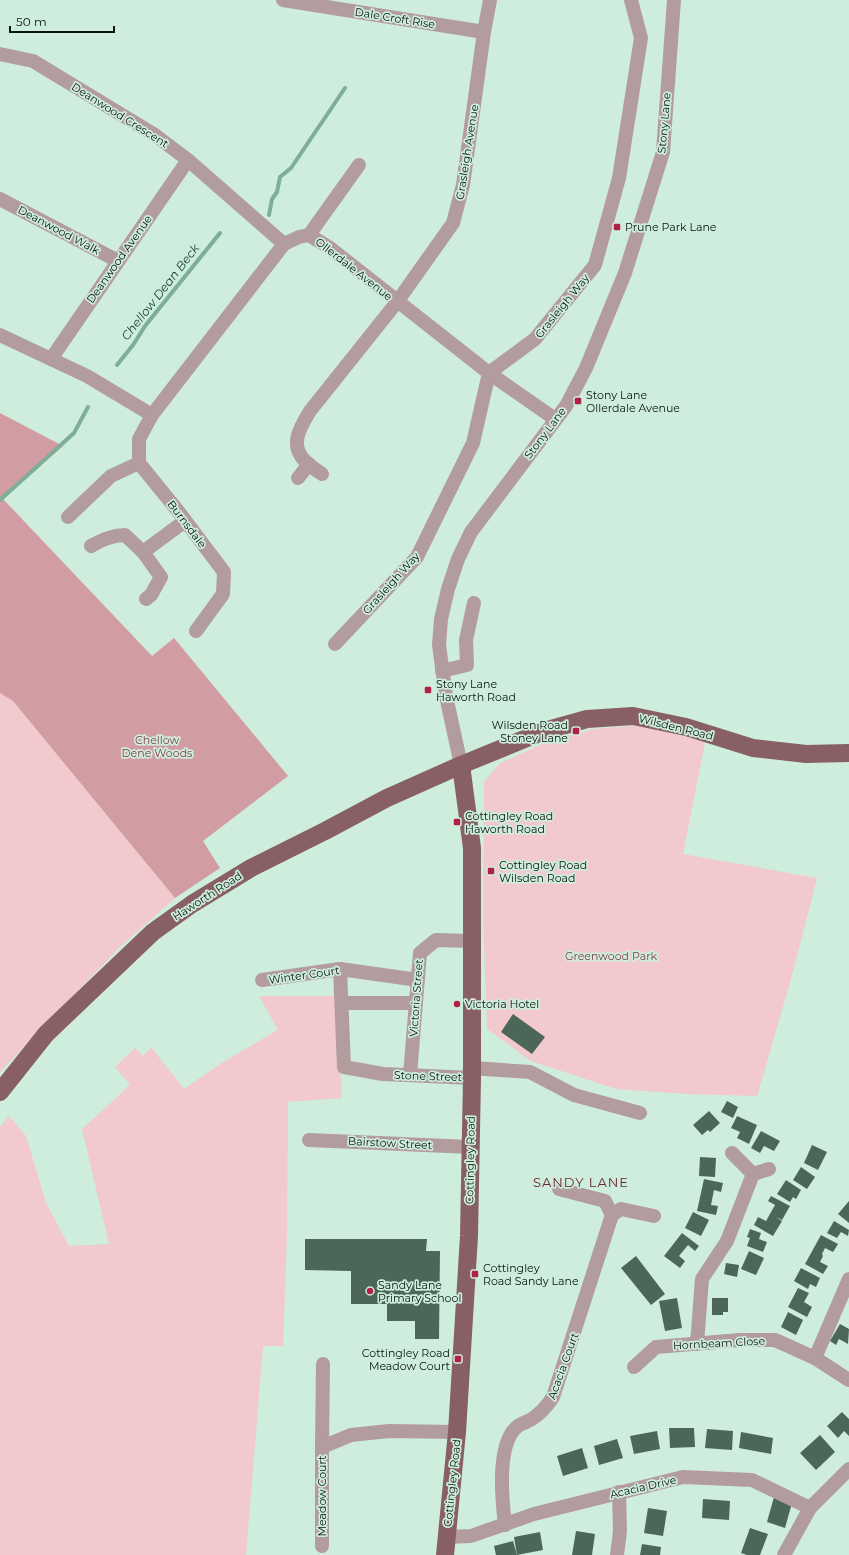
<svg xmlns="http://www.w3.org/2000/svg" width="849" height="1555" font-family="Montserrat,sans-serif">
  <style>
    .green { fill: #f2c9cc }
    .forest { fill: #d19da2 }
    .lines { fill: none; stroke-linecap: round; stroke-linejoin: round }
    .stream { stroke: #7eae97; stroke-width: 4 }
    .building { fill: #4c675a }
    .minor { stroke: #b39c9e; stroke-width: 14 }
    .major { stroke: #885f63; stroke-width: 18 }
    .poi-dot { fill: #b22046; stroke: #ceeddd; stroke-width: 1.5 }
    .labels { text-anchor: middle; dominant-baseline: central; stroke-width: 3.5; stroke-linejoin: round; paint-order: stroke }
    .street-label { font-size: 11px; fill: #09140e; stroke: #ceeddd }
    .poi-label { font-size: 11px; fill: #09140e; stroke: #ceeddd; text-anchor: start }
    .park-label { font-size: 11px; fill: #803d47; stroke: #ceeddd }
    .water-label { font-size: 12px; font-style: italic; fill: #163f2e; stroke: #ceeddd }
    .quarter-label { font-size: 13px; letter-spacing: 1px; fill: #692330; stroke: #ceeddd }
  </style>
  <rect width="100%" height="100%" fill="#ceeddd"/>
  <!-- green -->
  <g class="green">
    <path d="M0,693L13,701L175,898L122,945L0,1072Z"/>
    <path d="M641,725L705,742L683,854L817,878L790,983L757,1096L687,1094L616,1089L531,1061L487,1029L483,918L484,782L500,763L553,739L594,729Z"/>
    <path d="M259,996H336L342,1098L288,1102L287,1235L283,1346H263L246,1555H0V1127L9,1116L26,1136L46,1203L69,1246L109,1244L82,1129L130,1085L115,1067L135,1048L143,1056L151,1047L184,1089L220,1064L278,1030Z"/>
  </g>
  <!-- forest -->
  <path class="forest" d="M0,413L63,446L3,499L152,656L174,638L288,776L203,841L220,868L175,898L13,701L0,693Z"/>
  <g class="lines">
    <!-- stream -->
    <g class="stream">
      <path d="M269,215L272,199L277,192L280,177L291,168L345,88"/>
      <path d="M117,365L133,345L145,326L220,233"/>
      <path d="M0,500L74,433L88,407"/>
    </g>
  </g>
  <!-- building -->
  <g class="building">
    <path d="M513,1014L545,1037L532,1054L501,1032Z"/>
    <path d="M727,1101L738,1107L733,1118L721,1112Z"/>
    <path d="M709,1111L720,1123L710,1132L708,1130L702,1135L693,1125Z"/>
    <path d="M737,1116L757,1125L749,1144L737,1138L740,1132L731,1128Z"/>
    <path d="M761,1131L780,1141L774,1151L764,1146L760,1153L751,1148Z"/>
    <path d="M812,1145L827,1152L818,1170L804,1163Z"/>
    <path d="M700,1157L716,1158L715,1177L699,1176Z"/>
    <path d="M801,1167L815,1177L807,1189L793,1180Z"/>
    <path d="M704,1179L723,1183L721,1192L714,1190L711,1205L718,1206L716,1215L697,1211Z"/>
    <path d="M786,1180L801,1190L796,1199L793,1197L790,1202L777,1194Z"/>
    <path d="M771,1196L790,1206L782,1220L776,1217L782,1221L773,1236L754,1225L758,1217L766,1221L775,1205L768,1201Z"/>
    <path d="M849,1201V1223L838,1214Z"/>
    <path d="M693,1212L709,1220L701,1236L685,1228Z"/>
    <path d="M834,1221L849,1230L848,1236L841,1232L837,1238L827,1233Z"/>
    <path d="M750,1229L761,1233L759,1239L767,1242L763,1252L747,1246L750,1238L747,1237Z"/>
    <path d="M682,1233L699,1246L695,1251L688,1245L679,1256L685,1261L680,1268L664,1256Z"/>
    <path d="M821,1235L838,1244L833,1252L825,1248L822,1254L823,1256L820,1262L828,1266L823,1274L805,1264Z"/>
    <path d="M305,1239H427L426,1251H440L439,1339H415V1321H387V1304H351V1271L305,1270Z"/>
    <path d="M749,1251L764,1258L756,1275L741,1269Z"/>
    <path d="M636,1256L665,1294L651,1305L621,1268Z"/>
    <path d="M726,1263L739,1265L737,1277L724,1274Z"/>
    <path d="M801,1268L820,1278L816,1287L810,1284L808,1289L794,1281Z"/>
    <path d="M798,1288L809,1293L804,1302L812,1307L807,1317L788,1307Z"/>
    <path d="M677,1298L682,1328L665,1331L659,1301Z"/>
    <path d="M712,1298H728V1312H723V1315H712Z"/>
    <path d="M788,1312L803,1320L796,1335L781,1327Z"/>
    <path d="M840,1324L849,1329L848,1344L839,1339L836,1345L830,1341Z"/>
    <path d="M842,1412L849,1419V1436L844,1431L838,1438L827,1426Z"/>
    <path d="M669,1428H694L695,1447L670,1448Z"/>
    <path d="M707,1429L733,1431L732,1450L705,1448Z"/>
    <path d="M657,1431L660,1449L634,1454L630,1436Z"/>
    <path d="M741,1432L773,1438L771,1454L739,1448Z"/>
    <path d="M820,1435L835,1452L816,1470L800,1453Z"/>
    <path d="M617,1439L623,1458L599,1465L594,1446Z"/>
    <path d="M582,1448L588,1468L563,1476L557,1456Z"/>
    <path d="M774,1497L792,1503L785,1528L767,1522Z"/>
    <path d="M703,1499L730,1501L729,1520L702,1518Z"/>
    <path d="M648,1508L667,1511L663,1536L644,1533Z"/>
    <path d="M750,1528L768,1534L760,1555H747L741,1553Z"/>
    <path d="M576,1531L595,1534L592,1555H572Z"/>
    <path d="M540,1532L543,1550L517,1555L514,1537Z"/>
    <path d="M513,1541L517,1555H496L494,1546Z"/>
    <path d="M642,1544L661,1547L660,1555H640Z"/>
  </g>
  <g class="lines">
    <!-- minor -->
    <g class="minor">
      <path d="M283,0L484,32"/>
      <path d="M0,54L33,61L155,135L188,160L284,244"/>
      <path d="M0,199L118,261"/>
      <path d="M309,235L359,165"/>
      <path d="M0,335L87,376L152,415"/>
      <path d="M51,359L188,160"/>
      <path d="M322,474C316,470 309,465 304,460C289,444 301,426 310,411L397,302L453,223L463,185L484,32L490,0"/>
      <path d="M298,478L309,464"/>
      <path d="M68,517L111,476L139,463"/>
      <path d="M91,546C102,540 112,535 125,535L143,552L161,577L151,595L146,599"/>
      <path d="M143,552L185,521"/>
      <path d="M196,631L223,594L224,572L178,511L139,463V439L152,415L284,244L299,237L309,235L330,248L489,373L555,419"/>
      <path d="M335,644L417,557L473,443L489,373L535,339L595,265L619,178L641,38L631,0"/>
      <path d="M442,671L467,665L466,640L474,603"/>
      <path d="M461,765L446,696L439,645L441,619L448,589L458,559L471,532L566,406L586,368L625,273L663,152L674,0"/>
      <path d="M340,969L344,1067L383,1074L472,1078"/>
      <path d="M262,980L340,969L418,980"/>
      <path d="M342,1003H416"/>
      <path d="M472,1068L530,1072L574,1095L640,1113"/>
      <path d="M410,1075L420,953L436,940L472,941"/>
      <path d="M309,1140L471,1147"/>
      <path d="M753,1174L769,1169"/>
      <path d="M559,1189L605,1201L612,1215"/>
      <path d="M697,1344L702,1279L727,1241L753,1174L732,1153"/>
      <path d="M815,1358L849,1279"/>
      <path d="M634,1367L656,1347L740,1340H775L815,1358L849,1380"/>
      <path d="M322,1447L323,1364"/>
      <path d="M810,1508L849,1469"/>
      <path d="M505,1525C502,1500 496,1443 518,1426C522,1423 527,1422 532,1419C541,1413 547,1406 553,1397L612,1215L621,1209L654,1216"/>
      <path d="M446,1537L471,1536L534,1514L683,1477L752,1480L810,1508L784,1555"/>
      <path d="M322,1546V1447L351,1435L389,1431L457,1432"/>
      <path d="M617,1555L620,1531L619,1492"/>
    </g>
    <!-- major -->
    <g class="major">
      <path d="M0,1092L46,1034L153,932L192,904L251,868L325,831L387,798L461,765L544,731L587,719L633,716L686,727L753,748L806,754L849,753"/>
      <path d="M445,1555L457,1432L469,1236L472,1078V848L461,765"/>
    </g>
  </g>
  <!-- markers -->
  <g class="poi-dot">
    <rect x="613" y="223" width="8" height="8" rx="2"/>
    <rect x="574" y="397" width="8" height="8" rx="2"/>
    <rect x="424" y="686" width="8" height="8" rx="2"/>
    <rect x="572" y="727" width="8" height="8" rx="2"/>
    <rect x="453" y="818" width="8" height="8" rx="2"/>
    <rect x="487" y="867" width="8" height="8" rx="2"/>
    <circle cx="457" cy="1004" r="4"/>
    <rect x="471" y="1270" width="8" height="8" rx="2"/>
    <circle cx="370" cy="1291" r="4"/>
    <rect x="454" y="1355" width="8" height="8" rx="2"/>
  </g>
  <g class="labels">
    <!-- street labels -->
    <g class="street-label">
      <text transform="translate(395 18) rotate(9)">Dale Croft Rise</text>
      <text transform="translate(120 115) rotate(32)">Deanwood Crescent</text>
      <text transform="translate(664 123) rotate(-85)">Stony Lane</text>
      <text transform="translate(467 152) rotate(-81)">Grasleigh Avenue</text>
      <text transform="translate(59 230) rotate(28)">Deanwood Walk</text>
      <text transform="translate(119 259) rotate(-55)">Deanwood Avenue</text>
      <text transform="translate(354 269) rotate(38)">Ollerdale Avenue</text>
      <text transform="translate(562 306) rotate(-51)">Grasleigh Way</text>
      <text transform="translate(545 433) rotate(-53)">Stony Lane</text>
      <text transform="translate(187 524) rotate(53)">Burnsdale</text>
      <text transform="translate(391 583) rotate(-48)">Grasleigh Way</text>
      <text transform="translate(676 727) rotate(14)">Wilsden Road</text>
      <text transform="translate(207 896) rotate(-33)">Haworth Road</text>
      <text transform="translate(304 975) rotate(-8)">Winter Court</text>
      <text transform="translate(416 998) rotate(-86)">Victoria Street</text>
      <text transform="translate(428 1076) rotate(2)">Stone Street</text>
      <text transform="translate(390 1143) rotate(3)">Bairstow Street</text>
      <text transform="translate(470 1160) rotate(-89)">Cottingley Road</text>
      <text transform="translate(719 1343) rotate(-3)">Hornbeam Close</text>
      <text transform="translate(563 1366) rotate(-70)">Acacia Court</text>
      <text transform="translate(452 1483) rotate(-84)">Cottingley Road</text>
      <text transform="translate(643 1487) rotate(-13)">Acacia Drive</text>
      <text transform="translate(322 1496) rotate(-90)">Meadow Court</text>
    </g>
    <!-- poi labels -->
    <g class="poi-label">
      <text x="625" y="227">Prune Park Lane</text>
      <text x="586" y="395">Stony Lane<tspan x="586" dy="13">Ollerdale Avenue</tspan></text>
      <text x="436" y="684">Stony Lane<tspan x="436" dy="13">Haworth Road</tspan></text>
      <text x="568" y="725" text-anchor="end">Wilsden Road<tspan x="568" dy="13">Stoney Lane</tspan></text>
      <text x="465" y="816">Cottingley Road<tspan x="465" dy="13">Haworth Road</tspan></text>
      <text x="499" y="865">Cottingley Road<tspan x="499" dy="13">Wilsden Road</tspan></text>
      <text x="465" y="1004">Victoria Hotel</text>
      <text x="483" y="1268">Cottingley<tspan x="483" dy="13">Road Sandy Lane</tspan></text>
      <text x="378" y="1285">Sandy Lane<tspan x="378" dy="13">Primary School</tspan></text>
      <text x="450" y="1353" text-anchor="end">Cottingley Road<tspan x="450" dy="13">Meadow Court</tspan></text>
    </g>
    <!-- park labels -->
    <g class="park-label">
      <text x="157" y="740">Chellow<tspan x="157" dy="13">Dene Woods</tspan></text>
      <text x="611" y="956">Greenwood Park</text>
    </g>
    <!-- water labels -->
    <g class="water-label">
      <text transform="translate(160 292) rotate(-52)">Chellow Dean Beck</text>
    </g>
    <!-- quarter labels -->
    <g class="quarter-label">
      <text x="581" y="1182">SANDY LANE</text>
    </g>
  </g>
  <!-- scale -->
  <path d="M10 26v6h104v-6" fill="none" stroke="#09140e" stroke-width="2"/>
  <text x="16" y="26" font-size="12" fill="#09140e" stroke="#ceeddd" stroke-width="3" paint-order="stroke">50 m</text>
</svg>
